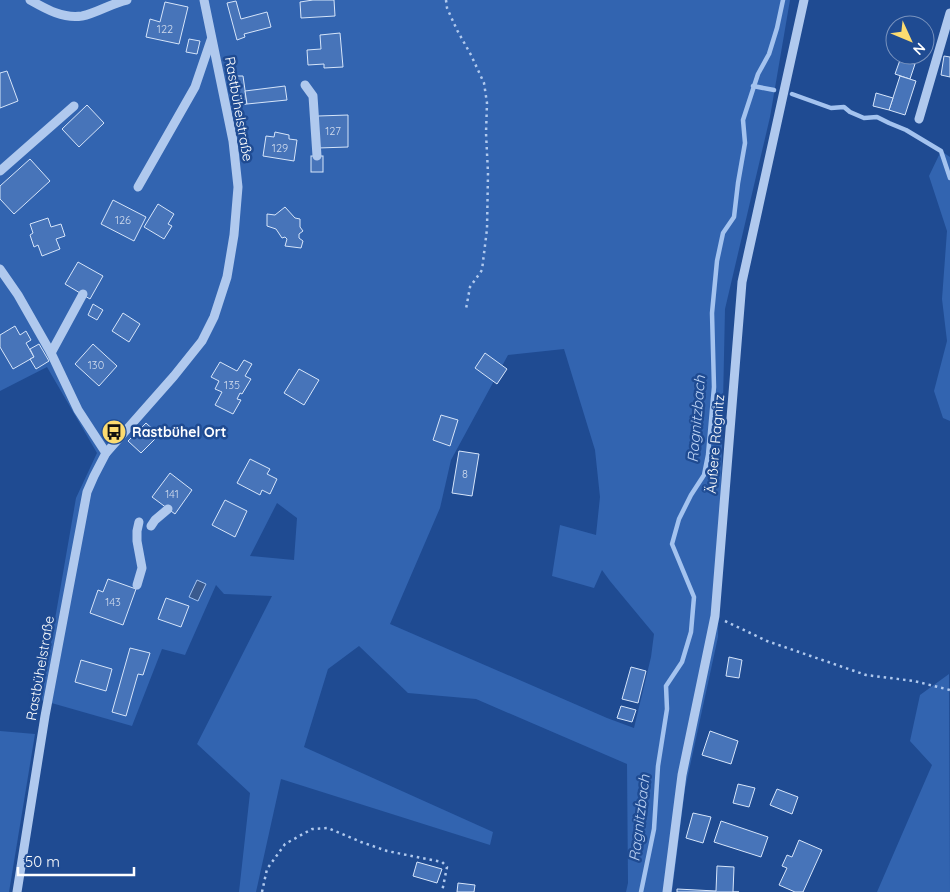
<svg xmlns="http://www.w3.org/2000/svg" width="950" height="892" font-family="Quicksand,sans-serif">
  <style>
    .green { fill: #3264b0; fill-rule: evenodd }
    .water { fill: #3a5a8e; stroke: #a4c3ef }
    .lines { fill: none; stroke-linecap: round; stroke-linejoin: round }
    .stream { stroke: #a4c3ef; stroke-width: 4.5 }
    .building { fill: #4774b9; stroke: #d6e5fa }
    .path { stroke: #b0c9ee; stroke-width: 2.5; stroke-dasharray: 2.5 4; stroke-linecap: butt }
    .minor { stroke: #b0c9ee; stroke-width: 9 }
    .labels { text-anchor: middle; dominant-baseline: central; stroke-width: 5; stroke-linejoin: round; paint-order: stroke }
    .number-label { font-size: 11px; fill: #d1dcee }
    .street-label { font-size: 14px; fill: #fff; stroke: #1f4b92 }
    .poi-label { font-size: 14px; font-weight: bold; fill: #fff; stroke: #1f4b92; text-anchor: start }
    .water-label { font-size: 15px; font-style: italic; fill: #bdd3f5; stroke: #1f4b92 }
  </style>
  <rect width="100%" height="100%" fill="#1f4b92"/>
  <!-- green -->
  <g class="green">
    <path d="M0,0H790L770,117L725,309L718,637L685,789L672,892H626L628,883L627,764L476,699L408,693L359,646L328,669L304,747L493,832L490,845L281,779L256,892H239L250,793L197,744L272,596L224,594L216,585L185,655L162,649L132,726L41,700L76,498L97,453L47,367L0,391ZM564,349L595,450L600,497L596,535L560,525L552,576L594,588L602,570L610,581L654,634L651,657L634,728L607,718L390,624L440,508L451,460L508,355ZM277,503L297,518L294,560L250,556Z"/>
    <path d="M941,151L950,157V421L943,418L934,391L947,341L942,299L947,231L929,176Z"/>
    <path d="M949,674L950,892H877L932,765L910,741L920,695Z"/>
    <path d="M0,731L35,734L9,892H0Z"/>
  </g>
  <!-- water -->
  <path class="water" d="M197,580L206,584L198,601L189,597Z"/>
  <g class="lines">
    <!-- stream -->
    <g class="stream">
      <path d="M753,86L774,90"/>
      <path d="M792,94L831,108L844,107L850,112L864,118L877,117L889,123L906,130L941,151L950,178"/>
      <path d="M641,892L654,829L658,766L667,709L666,686L682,662L691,632L694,597L672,544L679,519L691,495L704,475L708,455L714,387L712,313L717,261L723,233L734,217L738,183L745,143L743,120L758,74L769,54L777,28L783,0"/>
    </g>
  </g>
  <!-- building -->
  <g class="building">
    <path d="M313,0H334L335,16L301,18L300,2Z"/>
    <path d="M236,1L241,19L267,12L271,27L244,34L245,37L237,40L227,3Z"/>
    <path d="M165,2L188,7L179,44L146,37L150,19L160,22Z"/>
    <path d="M340,33L343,67L324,68V64L308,65L307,50L321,49L320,35Z"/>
    <path d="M189,39L200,41L197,54L186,52Z"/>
    <path d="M944,56L950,57V77L941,75Z"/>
    <path d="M900,60L915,64L910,79L895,74Z"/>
    <path d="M7,71L18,101L0,108V73Z"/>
    <path d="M237,76H243L247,104L234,106L230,77Z"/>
    <path d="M900,76L916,81L905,115L889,110Z"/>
    <path d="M285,86L287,100L247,104L245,91Z"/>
    <path d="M876,93L893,98L889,110L873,106Z"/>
    <path d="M87,105L104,123L79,147L62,129Z"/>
    <path d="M348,115V147L318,148V116Z"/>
    <path d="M275,132L289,135V139L297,140L294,161L263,156L266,136L274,137Z"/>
    <rect x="311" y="156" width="12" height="16"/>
    <path d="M30,159L50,181L14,214L0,199V186Z"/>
    <path d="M113,200L146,217L134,241L101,224Z"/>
    <path d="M158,204L174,214L168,224L172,226L164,239L144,227Z"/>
    <path d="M285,207L295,218L300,219V227L303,231L299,234V238L303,241L301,248L285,246L287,239L285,237L282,238L276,229L267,226V214L275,215Z"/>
    <path d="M48,218L51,227L61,224L65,236L56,239L60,249L42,256L38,245L34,247L30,235L33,233L30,224Z"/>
    <path d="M78,262L103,276L90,299L65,284Z"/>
    <path d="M93,304L103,310L97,320L88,315Z"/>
    <path d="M123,313L140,324L129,342L112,331Z"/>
    <path d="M15,326L20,335L26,331L31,340L26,343L34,357L13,369L0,347V335Z"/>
    <path d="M39,344L49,361L36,369L30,359L34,357L30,349Z"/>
    <path d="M93,344L117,366L99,386L75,364Z"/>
    <path d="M485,353L507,369L497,384L475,368Z"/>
    <path d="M244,360L252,364L245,376L251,379L242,394L240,393L237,399L241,400L233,414L215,405L222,392L215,389L219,381L211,377L220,362L237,371Z"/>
    <path d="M299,369L319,380L304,405L284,393Z"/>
    <path d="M441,415L458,420L450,446L433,440Z"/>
    <path d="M146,423L159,435L141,453L128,441Z"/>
    <path d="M459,451L479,454L472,496L452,493Z"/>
    <path d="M250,459L270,469L267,474L277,479L270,494L262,490L260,495L237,483Z"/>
    <path d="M170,473L192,490L175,514L152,497Z"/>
    <path d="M225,500L247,511L235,537L212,525Z"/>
    <path d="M108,579L136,589L123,625L90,613L98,590L103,592Z"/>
    <path d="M166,598L189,606L181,627L158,619Z"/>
    <path d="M130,648L150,653L143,675L138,674L126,716L112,712Z"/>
    <path d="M729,657L742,660L739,678L726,676Z"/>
    <path d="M81,660L112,669L106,691L75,682Z"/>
    <path d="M631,667L646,671L638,703L622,699Z"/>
    <path d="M621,706L636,710L632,722L617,718Z"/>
    <path d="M710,731L738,741L731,764L702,755Z"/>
    <path d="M738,784L755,788L749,807L733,803Z"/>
    <path d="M777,789L798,797L792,814L770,805Z"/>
    <path d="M693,813L711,817L703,843L686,838Z"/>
    <path d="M721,821L768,837L761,857L714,842Z"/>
    <path d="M799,840L822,850L803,892H795L779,885L787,868L782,866L787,855L792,857Z"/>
    <path d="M417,862L442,869L437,883L413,876Z"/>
    <path d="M717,866L734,867L733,892H739H677V889L716,891Z"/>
    <path d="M458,883L475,885L474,892H457Z"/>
  </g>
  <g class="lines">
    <!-- path -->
    <g class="path">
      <path d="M446,0L447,8L457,30L471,55L484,83L487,103L486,133L488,173L487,229L482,270L470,287L466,309"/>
      <path d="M725,621L767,641L866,675L914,681L950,690"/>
      <path d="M262,892L267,869L285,844L312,829L328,828L361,842L387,851L442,862L447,867L442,892"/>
    </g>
    <!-- minor -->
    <g class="minor">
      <path d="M30,0C46,9 63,19 82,16C97,13 112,3 127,0"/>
      <path d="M305,85L313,96L317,156"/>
      <path d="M919,119L950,13"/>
      <path d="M0,171L74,106"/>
      <path d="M138,187L195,87L211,40"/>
      <path d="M0,269L18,295L51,353L78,410L106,453"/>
      <path d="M51,353L83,294"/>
      <path d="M151,526L155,520L168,509"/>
      <path d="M137,585L142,568L137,541V531L139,522"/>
      <path d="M17,892L45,716L87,492L94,476L106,453L174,376L202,341L214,317L227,277L234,235L238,187L233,141L204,0"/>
      <path d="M667,892L682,775L715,616L742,282L804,0"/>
    </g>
  </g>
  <!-- icons -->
  <defs>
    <symbol id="bus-disc" viewBox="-11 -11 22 22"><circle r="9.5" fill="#fcdb70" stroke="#1f4b92"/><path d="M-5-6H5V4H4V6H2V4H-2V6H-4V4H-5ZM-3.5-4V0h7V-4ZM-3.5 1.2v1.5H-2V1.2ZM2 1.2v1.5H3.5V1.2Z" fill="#111"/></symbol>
  </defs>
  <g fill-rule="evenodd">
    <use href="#bus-disc" x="100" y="418" width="28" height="28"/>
  </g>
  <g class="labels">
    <!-- number labels -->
    <g class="number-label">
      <text x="165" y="29">122</text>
      <text x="333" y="131">127</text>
      <text x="280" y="148">129</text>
      <text x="123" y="220">126</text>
      <text x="96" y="365">130</text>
      <text x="232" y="385">135</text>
      <text x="465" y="474">8</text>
      <text x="172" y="494">141</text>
      <text x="113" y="602">143</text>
    </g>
    <!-- street labels -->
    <g class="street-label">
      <text transform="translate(239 109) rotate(80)">Rastbühelstraße</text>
      <text transform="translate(715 444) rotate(-85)">Äußere Ragnitz</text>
      <text transform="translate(40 668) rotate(-80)">Rastbühelstraße</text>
    </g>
    <!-- poi labels -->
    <g class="poi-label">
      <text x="132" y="432">Rastbühel Ort</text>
    </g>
    <!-- water labels -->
    <g class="water-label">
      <text transform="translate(696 419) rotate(-85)">Ragnitzbach</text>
      <text transform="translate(639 818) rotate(-83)">Ragnitzbach</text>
    </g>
  </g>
  <!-- north arrow -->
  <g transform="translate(910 40) rotate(134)"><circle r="24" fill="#1f4b92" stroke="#7993be"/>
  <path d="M0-4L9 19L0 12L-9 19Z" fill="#fcdb70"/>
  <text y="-8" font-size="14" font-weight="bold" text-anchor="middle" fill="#ffffff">N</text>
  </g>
  <!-- scale -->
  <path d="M18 867v8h116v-8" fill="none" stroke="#ffffff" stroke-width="2.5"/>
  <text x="25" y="867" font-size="15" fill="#ffffff" stroke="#1f4b92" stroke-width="4" paint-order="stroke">50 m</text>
</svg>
